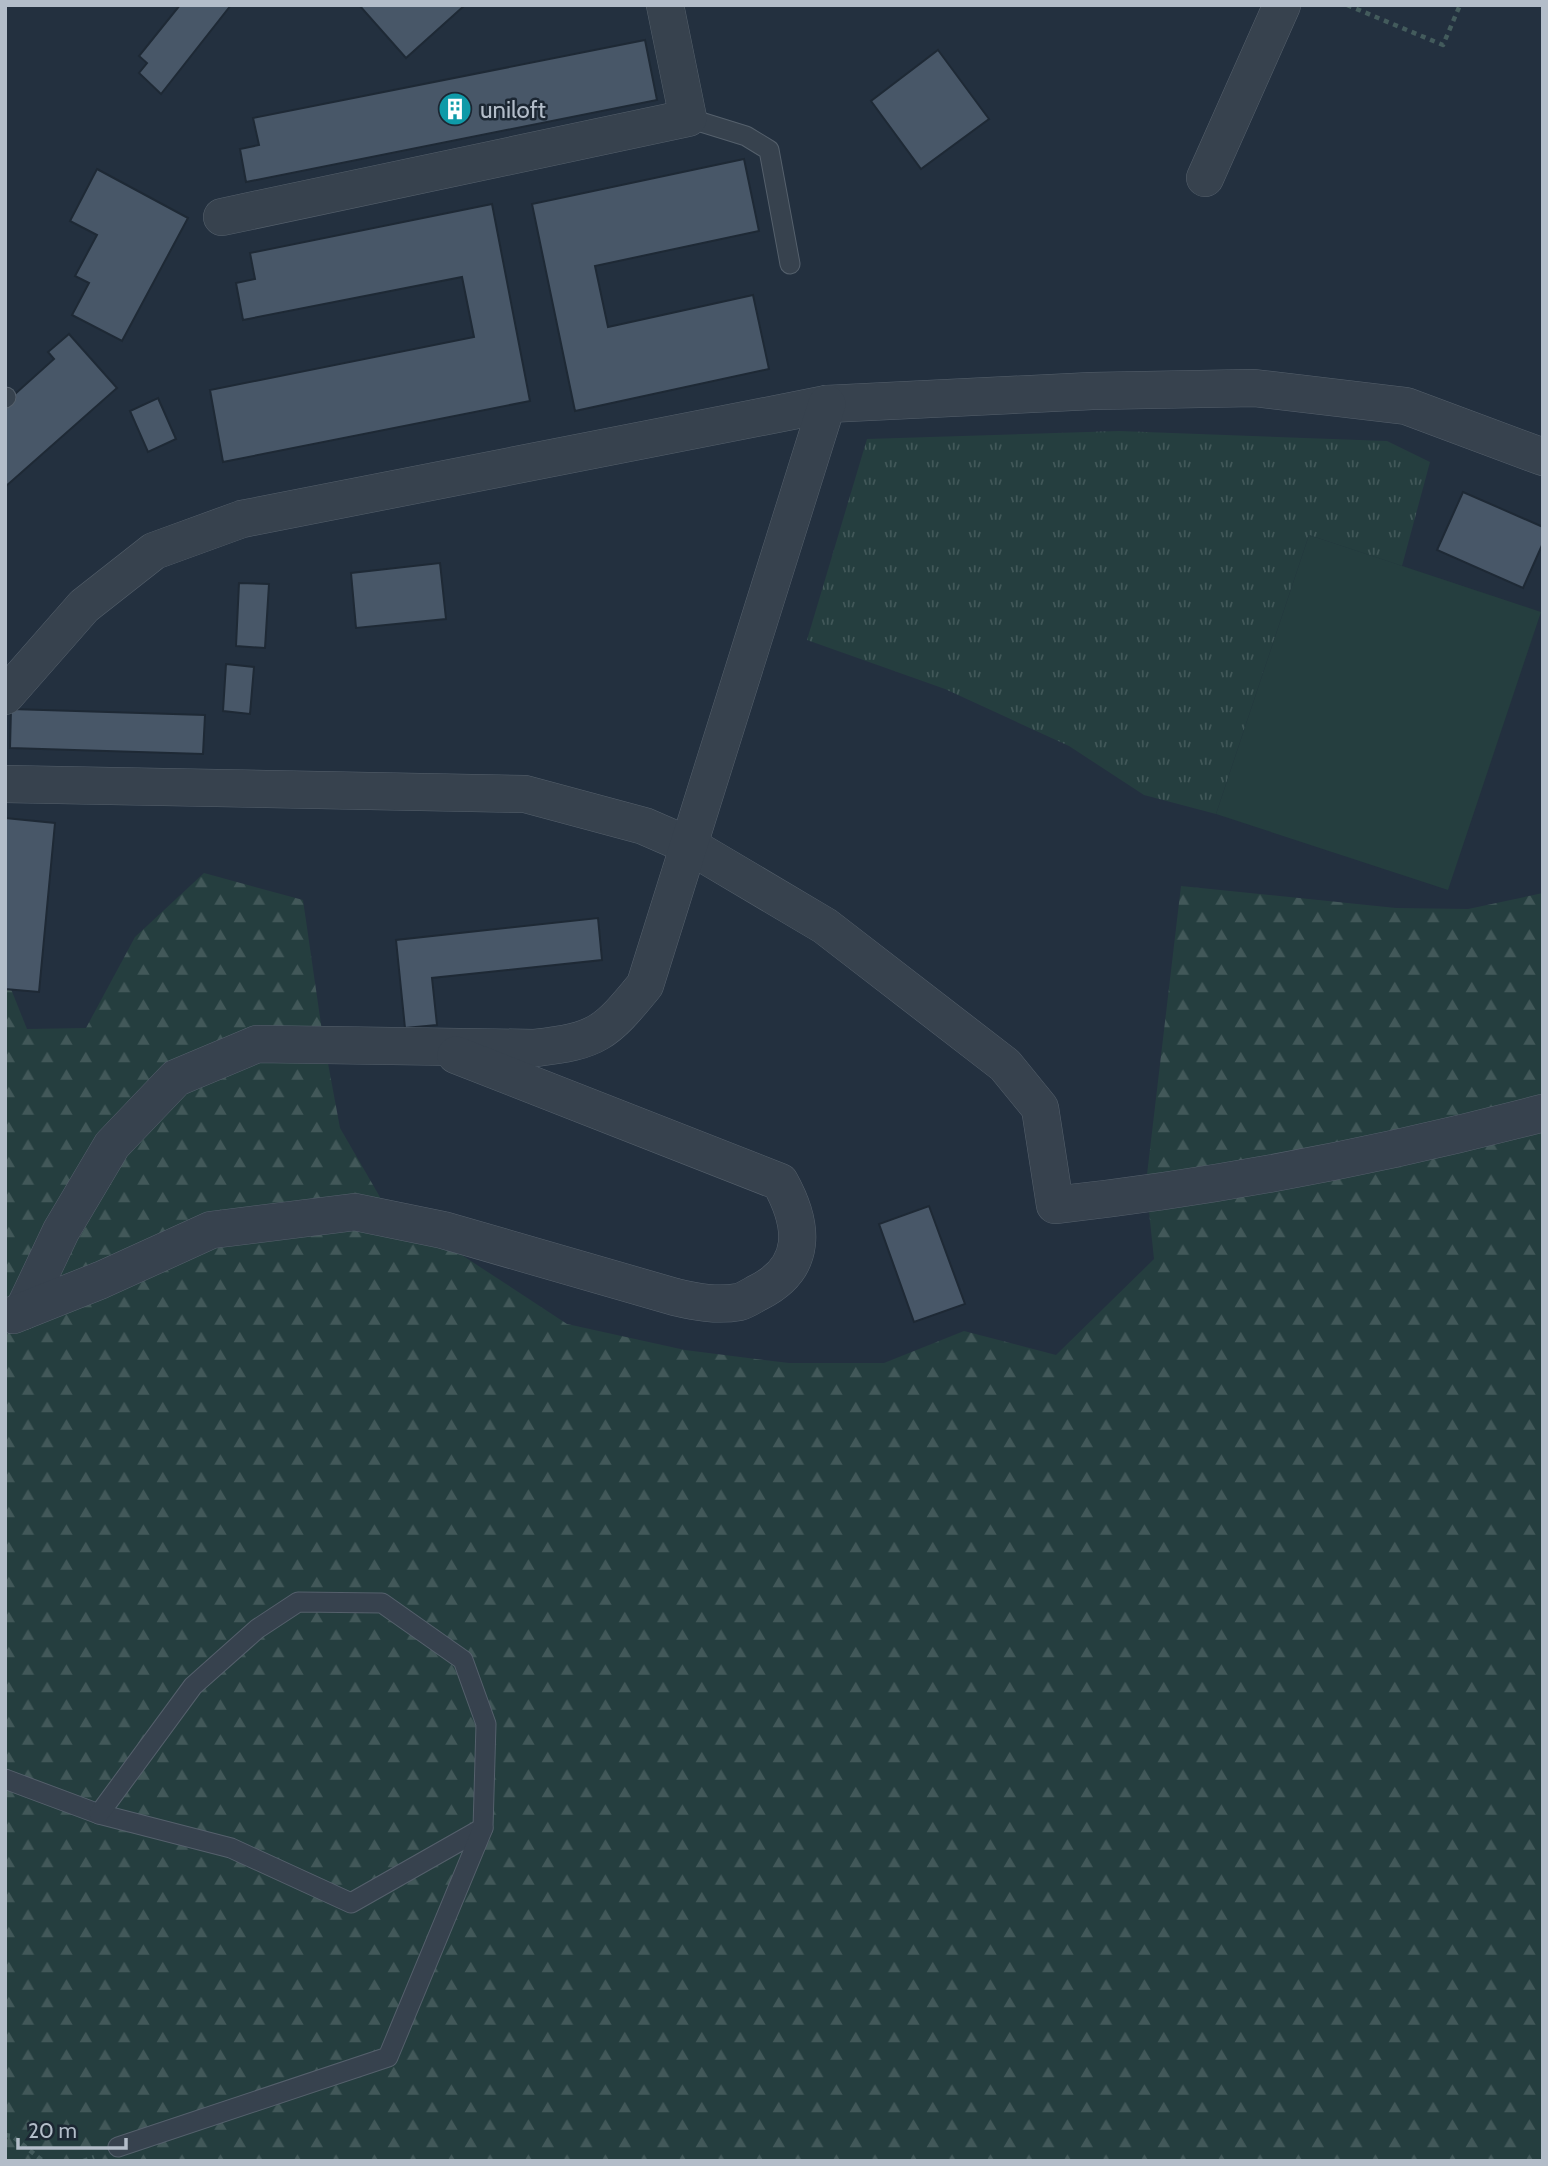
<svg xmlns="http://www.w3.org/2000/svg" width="1548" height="2166" font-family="Cabin,sans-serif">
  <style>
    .grass { fill: url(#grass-tufts) }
    .forest { fill: url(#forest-firs) }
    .pitch { fill: #253e3f }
    .building { fill: #485768; stroke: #1e2935; stroke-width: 2 }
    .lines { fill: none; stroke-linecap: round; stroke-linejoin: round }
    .lane-casing { stroke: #55606c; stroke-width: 21 }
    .street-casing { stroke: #55606c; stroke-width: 38 }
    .path { stroke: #435b5c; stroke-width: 4.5; stroke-dasharray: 5 5; stroke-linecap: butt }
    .lane { stroke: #37424e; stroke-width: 19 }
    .street { stroke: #37424e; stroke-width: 37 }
    .labels { text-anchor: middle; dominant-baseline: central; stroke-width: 5; stroke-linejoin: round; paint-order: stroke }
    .poi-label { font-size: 24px; fill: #b3bdc9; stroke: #1c2733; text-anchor: start }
  </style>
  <defs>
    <pattern id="grass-tufts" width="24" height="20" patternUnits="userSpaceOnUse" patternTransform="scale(1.75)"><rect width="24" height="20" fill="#253e3f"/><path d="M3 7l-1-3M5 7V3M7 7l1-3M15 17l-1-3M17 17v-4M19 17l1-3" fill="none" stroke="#425859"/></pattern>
    <pattern id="forest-firs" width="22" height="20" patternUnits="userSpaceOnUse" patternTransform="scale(1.75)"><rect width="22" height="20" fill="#253e3f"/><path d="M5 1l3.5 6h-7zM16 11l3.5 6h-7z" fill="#425859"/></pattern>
  </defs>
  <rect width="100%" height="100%" fill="#23303f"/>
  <!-- grass -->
  <path class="grass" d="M1119,431L1387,441L1430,462L1402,566L1309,535L1216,814L1144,795L1069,746L945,689L807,640L867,439Z"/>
  <!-- forest -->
  <path class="forest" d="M204,873L303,900L322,1031L340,1128L384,1204L567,1324L685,1350L789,1363H884L964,1331L1056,1355L1154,1259L1146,1183L1181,886L1396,908L1468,909L1543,893V2161H5V974L27,1029L86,1028L135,937Z"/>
  <!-- pitch -->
  <path class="pitch" d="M1309,535L1541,612L1448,890L1216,814Z"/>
  <!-- building -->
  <g class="building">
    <path d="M180,5H231L161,94L139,73L147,63L139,56Z"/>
    <path d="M359,5H465L406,58Z"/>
    <path d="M645,40L657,100L246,182L240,149L259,145L253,118Z"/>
    <path d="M938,50L989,119L921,169L871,101Z"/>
    <path d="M744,159L759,231L595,266L608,327L753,295L769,369L575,411L532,204Z"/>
    <path d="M97,169L188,218L122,341L72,315L89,283L75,276L97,235L70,221Z"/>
    <path d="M492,204L530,401L223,462L210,390L474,337L462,277L243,320L236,283L255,279L250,253Z"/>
    <path d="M69,334L117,388L5,487V403L54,359L48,352Z"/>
    <path d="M158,398L176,439L148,452L130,411Z"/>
    <path d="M1463,492L1543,527V543L1523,588L1437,550Z"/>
    <path d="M440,563L446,619L356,628L351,573Z"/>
    <path d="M239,583L269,584L265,648L236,646Z"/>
    <path d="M226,664L254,667L250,714L223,711Z"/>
    <path d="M11,709L205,715L203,754L10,748Z"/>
    <path d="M5,818L55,823L39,992L5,989Z"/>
    <path d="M598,918L602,960L432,978L437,1025L405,1028L396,940Z"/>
    <path d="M929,1206L965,1304L914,1322L879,1224Z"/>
  </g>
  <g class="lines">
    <defs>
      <g id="lane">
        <path d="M688,118L746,136L769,150L790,264"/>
        <path d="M5,398L6,397"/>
        <path d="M5,1779L99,1814L231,1848L351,1903L483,1828"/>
        <path d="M99,1814L193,1686L257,1629L298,1602L382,1603L463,1660L486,1724L483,1828L388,2057L118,2147"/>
      </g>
      <g id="street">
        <path d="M1205,178L1282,5"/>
        <path d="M222,217L688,118L665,5"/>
        <path d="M5,696L84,606L154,551L242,519L827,404L1092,391L1254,388L1406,406L1543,457"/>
        <path d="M5,784L525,794L644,826L690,846L825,926L1005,1065L1040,1108L1055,1205C1219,1187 1383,1155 1543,1113"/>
        <path d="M23,1311L61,1231L112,1145L176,1078L257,1044L535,1048C597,1041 605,1034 645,985L827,404"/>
        <path d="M13,1315L101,1280L211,1230L355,1212L443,1230L675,1297C696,1302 717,1306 739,1302C746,1300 753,1295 759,1292C808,1267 804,1225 780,1182L456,1055"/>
      </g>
    </defs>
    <!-- lane casing -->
    <use href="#lane" class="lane-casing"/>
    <!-- street casing -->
    <use href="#street" class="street-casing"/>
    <!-- path -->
    <g class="path">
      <path d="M1347,5L1443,45L1460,5"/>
      <path d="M5,2135L12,2136L43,2161"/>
      <path d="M83,2161L94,2157"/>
    </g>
    <!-- lane -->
    <use href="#lane" class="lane"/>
    <!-- street -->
    <use href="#street" class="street"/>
  </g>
  <!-- icons -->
  <defs>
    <symbol id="building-disc" viewBox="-11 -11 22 22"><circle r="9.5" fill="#0f9aa8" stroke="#1c2733"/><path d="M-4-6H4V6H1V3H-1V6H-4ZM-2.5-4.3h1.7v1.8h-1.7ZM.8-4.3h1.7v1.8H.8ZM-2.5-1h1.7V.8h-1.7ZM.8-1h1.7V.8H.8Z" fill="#fff"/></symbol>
  </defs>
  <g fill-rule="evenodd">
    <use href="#building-disc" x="436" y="90" width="38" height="38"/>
  </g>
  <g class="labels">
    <!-- poi labels -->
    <g class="poi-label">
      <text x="480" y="109">uniloft</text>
    </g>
  </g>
  <!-- border -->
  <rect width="1548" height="2166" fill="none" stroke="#b3bdc9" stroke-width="14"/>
  <!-- scale -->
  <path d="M18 2138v10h108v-10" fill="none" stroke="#b3bdc9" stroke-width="3.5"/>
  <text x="28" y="2138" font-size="21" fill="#b3bdc9" stroke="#1c2733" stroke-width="5" paint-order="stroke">20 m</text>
</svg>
